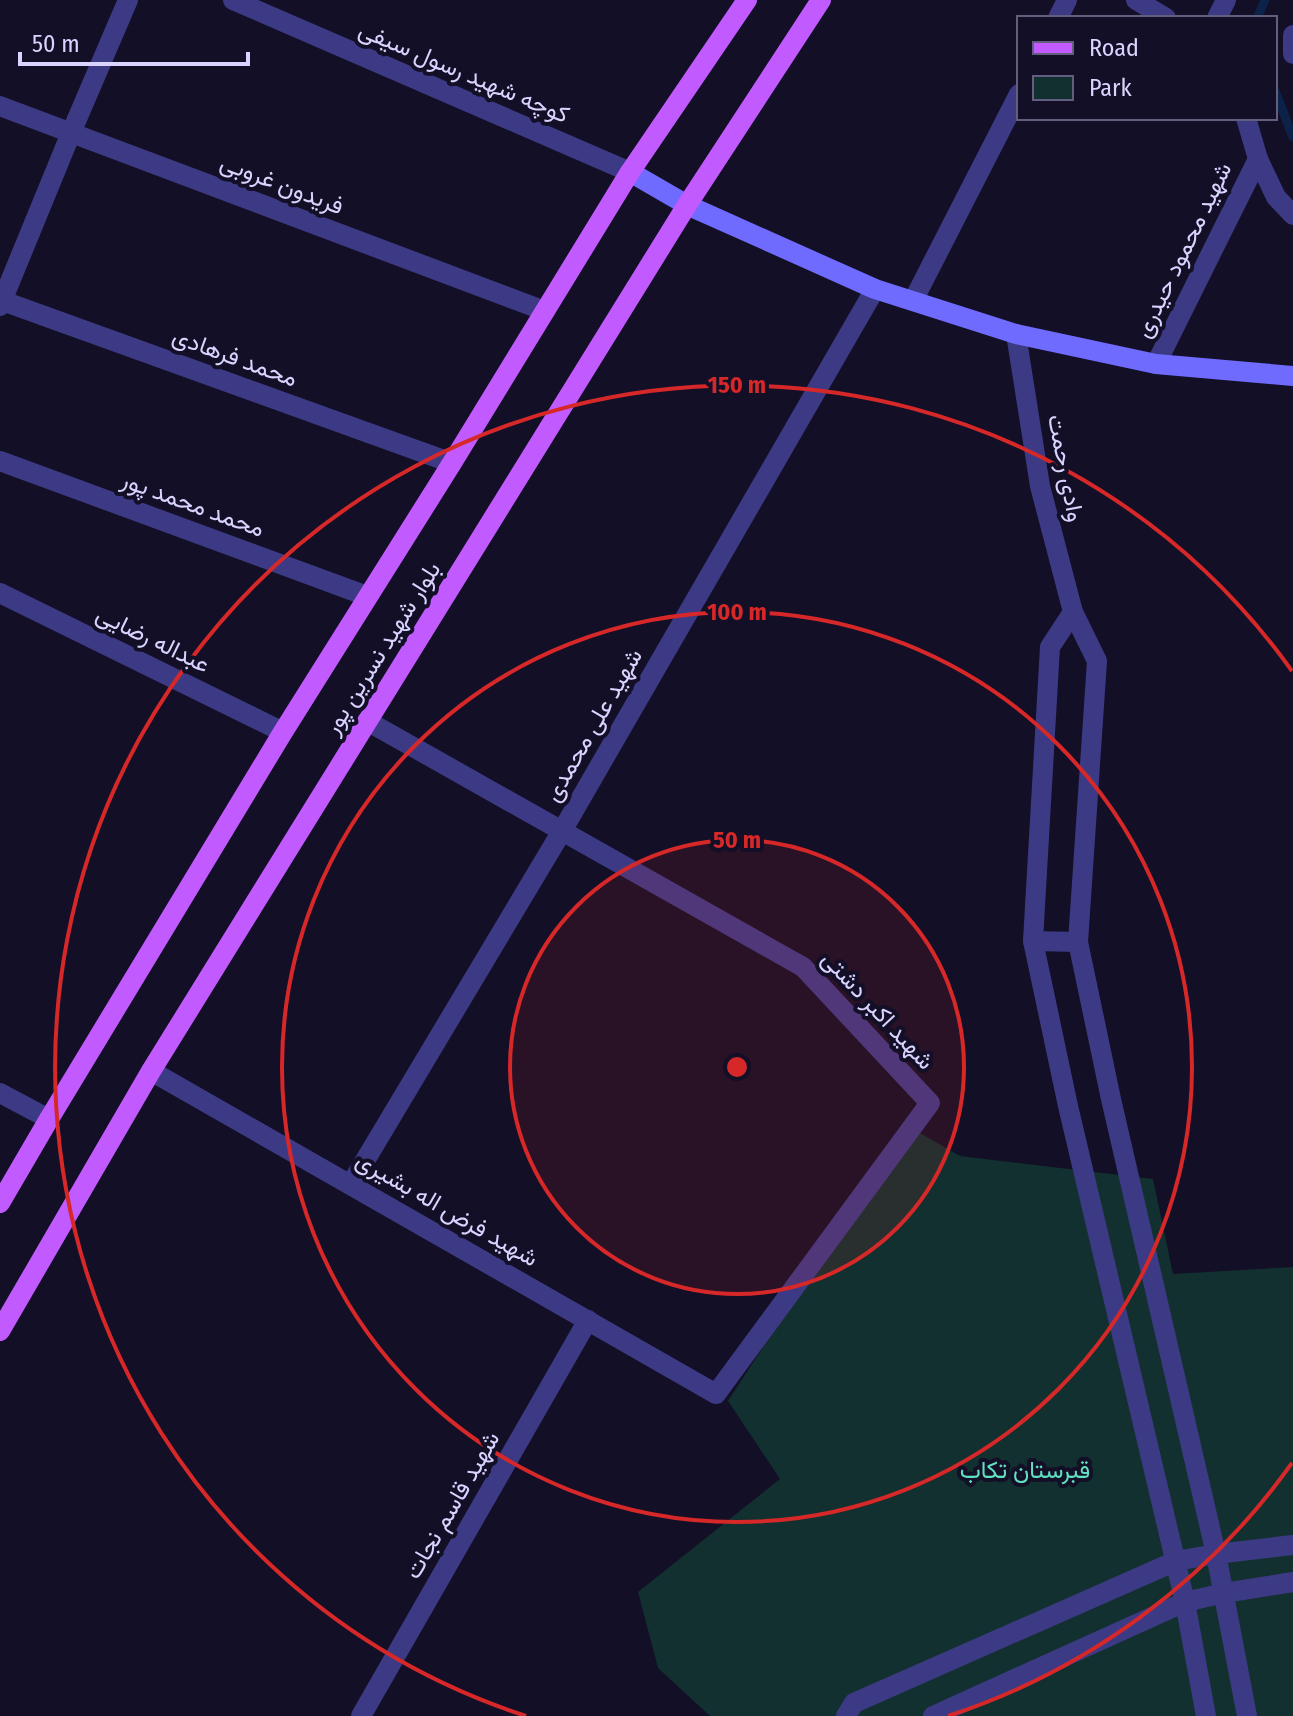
<svg xmlns="http://www.w3.org/2000/svg" width="1293" height="1716" font-family="'Fira Sans Condensed',Vazirmatn,sans-serif">
  <style>
    .green { fill: #12302f }
    .lines { fill: none; stroke-linecap: round; stroke-linejoin: round }
    .stream { stroke: #0c2248; stroke-width: 9 }
    .minor { stroke: #3d3a85; stroke-width: 20 }
    .tertiary { stroke: #3d3a85; stroke-width: 20 }
    .secondary { stroke: #6f6bff; stroke-width: 20 }
    .primary { stroke: #c25bff; stroke-width: 20 }
    .ring { fill: none; stroke: #d62828; stroke-width: 4 }
    .labels { text-anchor: middle; dominant-baseline: central; stroke-width: 8; stroke-linejoin: round; paint-order: stroke }
    .street-label { font-size: 24px; fill: #d9d4ff; stroke: #130f26 }
    .park-label { font-size: 24px; fill: #5fe0c0; stroke: #130f26 }
    .centre { fill: #d62828; stroke: #130f26; stroke-width: 4 }
    .ring-label { font-size: 24px; text-anchor: middle; font-weight: bold; fill: #d62828; stroke: #130f26; stroke-width: 8; stroke-linejoin: round; paint-order: stroke }
  </style>
  <rect width="100%" height="100%" fill="#130f26"/>
  <!-- green -->
  <path class="green" d="M906,1125L960,1156L1153,1179L1173,1274L1293,1267V1716H710L658,1668L638,1592L780,1479L728,1401Z"/>
  <g class="lines">
    <!-- stream -->
    <g class="stream">
      <path d="M1257,18L1265,0"/>
      <path d="M1275,91L1293,137"/>
    </g>
    <!-- minor -->
    <g class="minor">
      <path d="M233,0L630,172"/>
      <path d="M1136,0L1166,18"/>
      <path d="M1058,18L1067,0"/>
      <path d="M1217,18L1226,0"/>
      <path d="M1293,35V54"/>
      <path d="M0,106L545,311"/>
      <path d="M1246,118L1258,159L1276,197L1293,215"/>
      <path d="M0,300L452,463"/>
      <path d="M913,301L1019,94"/>
      <path d="M0,306L71,133L128,0"/>
      <path d="M1156,364L1258,159"/>
      <path d="M0,461L367,596"/>
      <path d="M0,593L283,732"/>
      <path d="M151,1071L716,1394L930,1103L803,967L367,721"/>
      <path d="M0,1093L49,1119"/>
      <path d="M351,1184L562,831L875,289"/>
      <path d="M361,1716L588,1320"/>
    </g>
    <!-- tertiary -->
    <g class="tertiary">
      <path d="M1016,334L1040,486L1073,612L1097,661L1078,942L1111,1099L1216,1554L1247,1716"/>
      <path d="M1073,612L1050,647L1033,941L1068,1106L1185,1602L1206,1716"/>
      <path d="M1033,941L1078,942"/>
      <path d="M846,1716L854,1703L1176,1561L1216,1554L1293,1545"/>
      <path d="M933,1716L1185,1602L1224,1593L1293,1582"/>
    </g>
    <!-- secondary -->
    <path class="secondary" d="M630,172L687,205L875,289L1016,334L1156,364L1293,376"/>
    <!-- primary -->
    <g class="primary">
      <path d="M0,1203L49,1119L283,732L452,463L630,172L747,0"/>
      <path d="M0,1331L151,1071L687,205L821,0"/>
    </g>
  </g>
  <!-- distance rings -->
  <circle cx="737" cy="1067" r="227" fill="#d62828" fill-opacity=".12"/>
  <g class="ring">
    <circle cx="737" cy="1067" r="227"/>
    <circle cx="737" cy="1067" r="455"/>
    <path d="M1292 1463A682 682 0 0 1 948 1716M526 1716A682 682 0 1 1 1292 671"/>
  </g>
  <g class="labels">
    <!-- street labels -->
    <g class="street-label">
      <text transform="translate(464 72) rotate(23)">کوچه شهید رسول سیفی</text>
      <text transform="translate(282 184) rotate(21)">فریدون غروبی</text>
      <text transform="translate(1183 250) rotate(-64)">شهید محمود حیدری</text>
      <text transform="translate(235 357) rotate(20)">محمد فرهادی</text>
      <text transform="translate(1066 468) rotate(79)">وادی رحمت</text>
      <text transform="translate(193 504) rotate(20)">محمد محمد پور</text>
      <text transform="translate(153 639) rotate(26)">عبداله رضایی</text>
      <text transform="translate(382 648) rotate(-58)">بلوار شهید نسرین پور</text>
      <text transform="translate(593 725) rotate(-60)">شهید علی محمدی</text>
      <text transform="translate(878 1010) rotate(47)">شهید اکبر دشتی</text>
      <text transform="translate(447 1209) rotate(30)">شهید فرض اله بشیری</text>
      <text transform="translate(452 1505) rotate(-60)">شهید قاسم نجات</text>
    </g>
    <!-- park labels -->
    <g class="park-label">
      <text x="1025" y="1470">قبرستان تکاب</text>
    </g>
  </g>
  <circle cx="737" cy="1067" r="12" class="centre"/>
  <g class="ring-label">
    <text x="737" y="393">150 m</text>
    <text x="737" y="620">100 m</text>
    <text x="737" y="848">50 m</text>
  </g>
  <!-- legend -->
  <rect x="1017" y="16" width="260" height="104" fill="#130f26" stroke="#625e7d" stroke-width="2"/>
  <rect x="1033" y="42" width="40" height="12" fill="#c25bff" stroke="#625e7d" stroke-width="2"/>
  <text x="1089" y="56" font-size="24" fill="#d9d4ff">Road</text>
  <rect x="1033" y="76" width="40" height="24" fill="#12302f" stroke="#625e7d" stroke-width="2"/>
  <text x="1089" y="96" font-size="24" fill="#d9d4ff">Park</text>
  <!-- scale -->
  <path d="M20 52v12h228v-12" fill="none" stroke="#d9d4ff" stroke-width="4"/>
  <text x="32" y="52" font-size="24" fill="#d9d4ff" stroke="#130f26" stroke-width="6" paint-order="stroke">50 m</text>
</svg>
